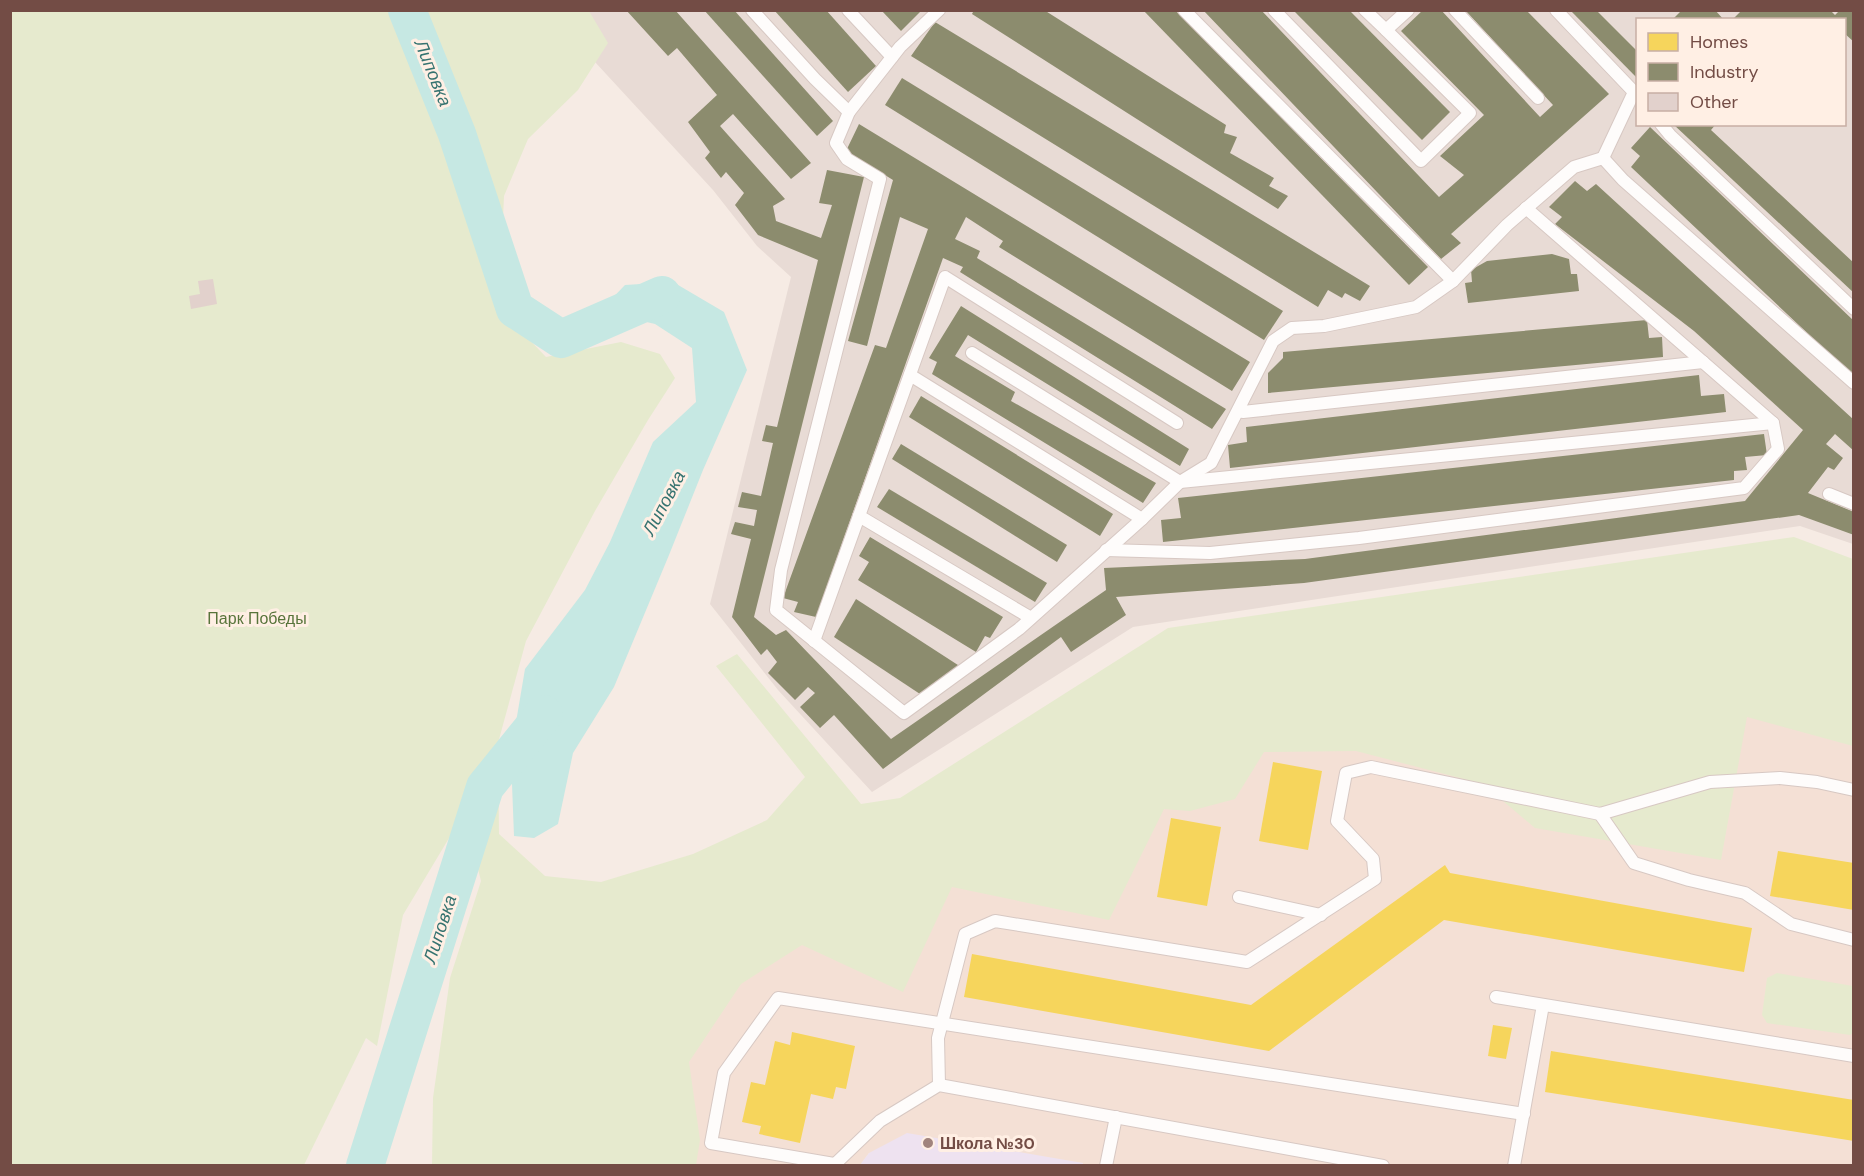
<svg xmlns="http://www.w3.org/2000/svg" width="1864" height="1176" font-family="'DM Sans',sans-serif">
  <style>
    .residential { fill: #f4e0d5 }
    .industrial { fill: #e8dbd5; fill-rule: evenodd }
    .education { fill: #eee2f0 }
    .green { fill: #e6eace }
    .water { fill: #c6e8e3 }
    .homes { fill: #f6d55c }
    .industry { fill: #8c8c6e }
    .lines { fill: none; stroke-linecap: round; stroke-linejoin: round }
    .river { stroke: #c6e8e3; stroke-width: 38 }
    .building { fill: #e2d1cc }
    .lane-casing { stroke: #d7c8c3; stroke-width: 14 }
    .lane { stroke: #fefcfb; stroke-width: 12 }
    .poi-dot { fill: #a1847d; stroke: #ffefe4; stroke-width: 2 }
    .labels { text-anchor: middle; dominant-baseline: central; stroke-width: 6; stroke-linejoin: round; paint-order: stroke }
    .park-label { font-size: 16px; fill: #58743b; stroke: #ffefe4 }
    .poi-label { font-size: 16px; font-weight: bold; fill: #734c45; stroke: #ffefe4; text-anchor: start }
    .water-label { font-size: 18px; font-style: italic; fill: #367370; stroke: #ffefe4 }
  </style>
  <rect width="100%" height="100%" fill="#f6ebe4"/>
  <!-- residential -->
  <path class="residential" d="M1300,654L1853,709V1165L1083,1166V1163L869,1153L860,1165L613,1166L693,964Z"/>
  <!-- industrial -->
  <path class="industrial" d="M548,11H1853V544L1800,526L1133,627L872,792L778,690L710,604L791,277L757,246L713,190ZM1638,20H1844V124H1638Z"/>
  <!-- education -->
  <path class="education" d="M907,1133L1083,1163L1082,1165H860L869,1153Z"/>
  <!-- green -->
  <g class="green">
    <path d="M10,11H589L608,43L578,90L528,139L504,196L499,308L546,357L621,342L660,354L675,378L648,420L595,511L526,641L498,743L499,834L545,876L601,882L693,854L767,820L805,777L716,666L737,654L861,804L900,798L1168,628L1794,537L1853,559V746L1747,717L1721,860L1535,828L1483,784L1356,751L1264,752L1235,799L1190,811L1164,809L1109,920L952,887L903,992L802,945L741,984L689,1062L700,1140L696,1165H432L433,1098L450,978L481,881L464,813L403,915L377,1046L366,1038L304,1165H11Z"/>
    <path d="M1777,973L1853,986V1033L1850,1035L1767,1023L1762,1015L1767,978Z"/>
  </g>
  <!-- water -->
  <path class="water" d="M673,282L724,312L747,370L703,470L669,555L614,687L573,753L558,824L534,838L514,836L512,784L513,740L525,669L585,590L610,542L653,442L696,402L692,348L655,324L600,311L625,285Z"/>
  <!-- homes -->
  <g class="homes">
    <path d="M1273,762L1322,771L1308,850L1259,841Z"/>
    <path d="M1171,818L1221,827L1207,906L1157,897Z"/>
    <path d="M1778,851L1854,863V910L1770,896Z"/>
    <path d="M1445,865L1450,873L1752,928L1744,972L1444,920L1269,1051L964,997L972,954L1251,1005Z"/>
    <path d="M1493,1025L1512,1028L1506,1059L1488,1056Z"/>
    <path d="M792,1032L855,1046L846,1089L836,1087L833,1099L811,1094L800,1143L759,1134L761,1126L742,1122L751,1082L765,1085L775,1041L790,1045Z"/>
    <path d="M1551,1051L1854,1100V1141L1545,1092Z"/>
  </g>
  <!-- industry -->
  <g class="industry">
    <path d="M626,10H675L811,163L791,179L733,114L720,126L785,199L773,206L776,221L821,238L832,205L819,203L827,170L864,177L754,617L776,635L786,630L891,739L1106,590L1104,568L1305,559L1745,501L1803,430L1694,331L1555,224L1562,217L1549,207L1575,181L1587,191L1596,184L1854,420V451L1835,434L1826,444L1843,458L1834,470L1828,467L1808,493L1854,512V535L1799,515L1304,583L1116,597L1126,615L1071,652L1061,637L883,769L834,715L820,728L800,707L815,693L808,687L795,700L768,673L777,662L767,649L761,655L732,617L751,539L731,534L735,522L754,526L757,510L738,507L742,492L761,496L773,443L762,441L766,425L777,427L818,260L758,235L735,205L744,193L726,172L721,178L705,158L710,152L688,122L717,95L677,48L668,56Z"/>
    <path d="M704,10H734L833,121L817,136Z"/>
    <path d="M774,10H826L876,66L848,92Z"/>
    <path d="M881,10H922L901,31Z"/>
    <path d="M974,10H1044L1226,125L1224,133L1237,137L1230,153L1274,178L1269,186L1288,196L1278,209L972,14Z"/>
    <path d="M1143,10H1175L1428,267L1409,285Z"/>
    <path d="M1203,10H1261L1439,197L1464,175L1440,156L1484,115L1401,31L1423,10H1441L1540,117L1553,105L1465,10H1526L1609,94L1451,234L1461,243L1441,259Z"/>
    <path d="M1293,10H1349L1450,112L1422,140Z"/>
    <path d="M1570,10H1596L1638,52V79Z"/>
    <path d="M1682,10H1715L1724,20H1672Z"/>
    <path d="M1742,10H1830L1835,15L1840,10H1854V42L1844,33V20H1732Z"/>
    <path d="M935,22L1370,286L1360,301L1345,293L1342,298L1328,290L1318,307L911,56Z"/>
    <path d="M902,78L1283,311L1264,340L885,105Z"/>
    <path d="M859,124L1250,362L1232,391L999,247L1003,241L966,217L955,239L980,251L977,258L1226,409L1212,429L960,272L963,267L943,258L816,617L794,612L798,602L783,598L875,345L886,348L928,229L900,217L867,346L848,341L893,180L846,151Z"/>
    <path d="M1673,124H1716L1711,130L1854,263V293Z"/>
    <path d="M1650,127L1854,321V377L1631,167L1640,156L1631,148Z"/>
    <path d="M1552,254L1569,259L1571,274H1577L1579,291L1468,303L1465,283L1472,282L1471,270L1487,261Z"/>
    <path d="M961,306L1189,449L1180,466L968,335L955,356L1015,392L1011,401L1156,483L1143,503L932,374L937,362L929,358Z"/>
    <path d="M1647,320L1649,338L1662,337L1663,357L1268,393V373L1283,358V352Z"/>
    <path d="M1699,375L1701,396L1724,394L1726,412L1230,468L1228,445L1247,442L1246,427Z"/>
    <path d="M921,396L1113,514L1100,536L909,417Z"/>
    <path d="M1764,434L1767,455L1745,457L1747,470L1734,471V480L1163,542L1161,520L1181,518L1178,498Z"/>
    <path d="M901,444L1067,545L1057,562L892,459Z"/>
    <path d="M889,489L1047,583L1035,602L877,507Z"/>
    <path d="M870,537L1003,617L990,638L985,636L976,652L858,580L869,562L859,556Z"/>
    <path d="M856,599L961,667L920,694L834,637Z"/>
  </g>
  <g class="lines">
    <!-- river -->
    <g class="river">
      <path d="M407,10L457,134L515,309L561,339L662,295"/>
      <path d="M365,1166L485,787L544,714"/>
    </g>
  </g>
  <!-- building -->
  <path class="building" d="M213,279L217,304L191,309L189,296L200,294L198,281Z"/>
  <g class="lines">
    <defs>
      <g id="lane">
        <path d="M752,10L815,79L849,112L836,143L847,159L880,179L781,570L776,610L904,713L1019,629L1142,519L1180,482L1211,463L1273,341L1292,328L1324,326L1416,307L1453,281L1507,225L1574,167L1603,158L1623,180L1854,383"/>
        <path d="M848,10L892,57"/>
        <path d="M1184,10L1453,281"/>
        <path d="M1274,10L1421,161L1470,113L1386,30L1408,10"/>
        <path d="M1365,10L1386,30"/>
        <path d="M1455,10L1538,98"/>
        <path d="M1556,10L1634,92L1603,158"/>
        <path d="M849,112L900,47L939,10"/>
        <path d="M1661,124L1670,135L1854,309"/>
        <path d="M972,353L1180,482L1773,423"/>
        <path d="M910,375L1142,519"/>
        <path d="M1243,412L1703,362"/>
        <path d="M1829,494L1854,504"/>
        <path d="M859,516L1031,618"/>
        <path d="M1106,550L1210,553L1359,538L1744,488L1778,449L1773,423L1526,208"/>
        <path d="M814,641L945,277L1177,423"/>
        <path d="M1600,814L1634,863L1689,880L1745,893L1791,924L1854,940"/>
        <path d="M1239,897L1321,915"/>
        <path d="M1496,997L1854,1056"/>
        <path d="M939,1085L938,1038L965,934L995,921L1247,962L1375,879L1373,859L1337,821L1346,773L1371,767L1600,814L1710,782L1780,778L1817,782L1854,790"/>
        <path d="M834,1164L711,1143L724,1073L778,998L1524,1114"/>
        <path d="M833,1166L880,1121L939,1085L1383,1166"/>
        <path d="M1106,1166L1116,1117"/>
        <path d="M1514,1166L1543,1005"/>
      </g>
    </defs>
    <!-- lane casing -->
    <use href="#lane" class="lane-casing"/>
    <!-- lane -->
    <use href="#lane" class="lane"/>
  </g>
  <!-- markers -->
  <circle class="poi-dot" cx="928" cy="1143" r="6"/>
  <g class="labels">
    <!-- park labels -->
    <g class="park-label">
      <text x="257" y="618">Парк Победы</text>
    </g>
    <!-- poi labels -->
    <g class="poi-label">
      <text x="940" y="1143">Школа №30</text>
    </g>
    <!-- water labels -->
    <g class="water-label">
      <text transform="translate(433 73) rotate(68)">Липовка</text>
      <text transform="translate(664 503) rotate(-62)">Липовка</text>
      <text transform="translate(440 929) rotate(-72)">Липовка</text>
    </g>
  </g>
  <!-- border -->
  <rect width="1864" height="1176" fill="none" stroke="#734c45" stroke-width="24"/>
  <!-- legend -->
  <rect x="1636" y="18" width="210" height="108" fill="#ffefe4" stroke="#c7aea4" stroke-width="1.5"/>
  <rect x="1648" y="33" width="30" height="18" fill="#f6d55c" stroke="#c7aea4" stroke-width="1.5"/>
  <text x="1690" y="48" font-size="18" fill="#734c45">Homes</text>
  <rect x="1648" y="63" width="30" height="18" fill="#8c8c6e" stroke="#c7aea4" stroke-width="1.5"/>
  <text x="1690" y="78" font-size="18" fill="#734c45">Industry</text>
  <rect x="1648" y="93" width="30" height="18" fill="#e2d1cc" stroke="#c7aea4" stroke-width="1.5"/>
  <text x="1690" y="108" font-size="18" fill="#734c45">Other</text>
</svg>
